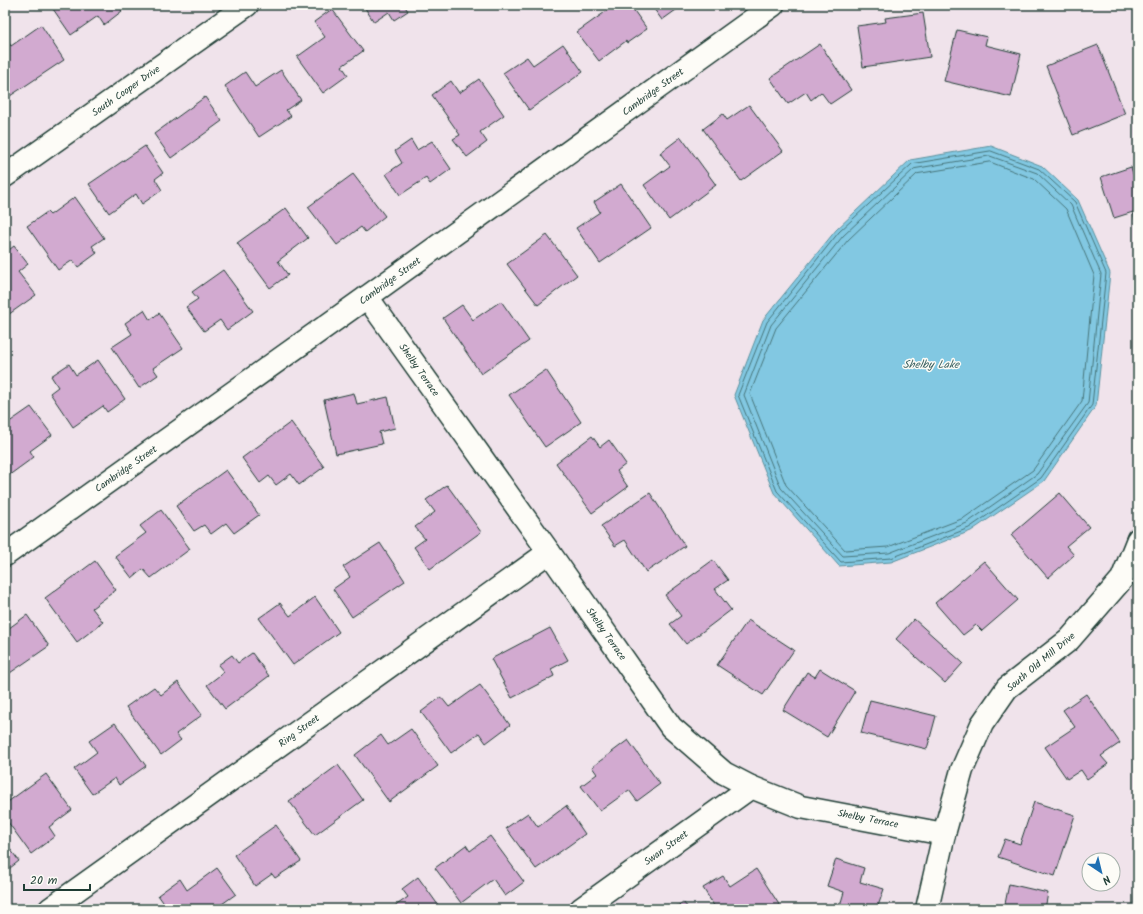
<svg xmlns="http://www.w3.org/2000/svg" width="1143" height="914" font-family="Kalam,sans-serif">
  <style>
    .water { fill: #82c8e2; stroke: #5a909c }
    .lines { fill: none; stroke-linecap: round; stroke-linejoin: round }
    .shore { stroke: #47757a; stroke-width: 1 }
    .building { fill: #d2aad0; stroke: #1f3d34 }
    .minor-casing { stroke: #1f3d34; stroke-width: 25 }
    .minor { stroke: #fdfcf7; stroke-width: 22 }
    .labels { text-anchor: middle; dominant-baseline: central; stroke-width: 3; stroke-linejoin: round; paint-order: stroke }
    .street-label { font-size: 10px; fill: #1f3d34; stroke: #fdfcf7 }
    .water-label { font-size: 11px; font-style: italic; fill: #386060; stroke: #fdfcf7 }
  </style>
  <rect width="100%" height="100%" fill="#f0e3eb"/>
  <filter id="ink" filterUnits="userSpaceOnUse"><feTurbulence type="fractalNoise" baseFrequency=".025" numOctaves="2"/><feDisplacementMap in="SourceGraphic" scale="8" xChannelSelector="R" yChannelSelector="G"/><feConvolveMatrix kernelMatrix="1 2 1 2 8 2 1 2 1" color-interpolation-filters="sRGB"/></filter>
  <g filter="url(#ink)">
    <!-- water -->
    <path class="water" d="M991,146L1042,166L1078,200L1110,273L1096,406L1044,481L971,531L891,562L839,566L774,493L734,395L763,320L836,230L910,160Z"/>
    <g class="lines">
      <!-- shore -->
      <g class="shore">
        <path d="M991,151L1039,169L1075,202L1106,273L1092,405L1041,478L969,528L891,558L841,562L777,491L738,395L767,322L839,232L912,164Z"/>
        <path d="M990,156L1037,173L1071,205L1101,274L1088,403L1037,474L967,523L889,553L843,556L781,488L744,395L771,325L843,236L914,169Z"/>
        <path d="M990,162L1034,179L1066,209L1094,275L1082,401L1033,470L964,518L888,547L845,550L786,485L750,394L776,328L848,240L917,174Z"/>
      </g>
    </g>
    <!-- building -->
    <g class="building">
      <path d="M53,5H118L122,11L104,25L98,16L71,35L51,6Z"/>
      <path d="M363,5H404L408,11L394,20L389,12L374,22Z"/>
      <path d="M615,5H630L647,29L627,43L626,41L599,61L577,32Z"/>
      <path d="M651,5H683L662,20Z"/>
      <path d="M332,9L363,51L342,66L348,75L323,93L297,57L325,37L314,22Z"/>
      <path d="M923,13L930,57L863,67L857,26L886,22L885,18Z"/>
      <path d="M41,25L64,60L10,96L5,88V37L11,46Z"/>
      <path d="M957,30L987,37L985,45L1021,54L1011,97L944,81Z"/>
      <path d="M563,44L583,72L529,110L503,73L527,57L533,65Z"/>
      <path d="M820,44L851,90L830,104L821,92L811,100L806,92L788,104L770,78Z"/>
      <path d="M1098,45L1125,114L1073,135L1046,66Z"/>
      <path d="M281,70L301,100L286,110L291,116L259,137L225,86L245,72L255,87Z"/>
      <path d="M479,79L504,115L480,132L487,142L467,157L453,139L460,135L432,95L451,81L459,93Z"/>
      <path d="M205,97L222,121L171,158L154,134Z"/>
      <path d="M749,105L783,151L741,181L703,129L723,114L727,120Z"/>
      <path d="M681,137L716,185L669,220L644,185L670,166L660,153Z"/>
      <path d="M411,140L417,150L432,141L451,169L430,184L426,178L400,195L386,174L402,163L395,151Z"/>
      <path d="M145,146L163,173L155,179L162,190L142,204L136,194L109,213L89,184Z"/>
      <path d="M1131,167L1135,180L1138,179V222L1136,223L1133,212L1114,218L1101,177Z"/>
      <path d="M353,174L385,216L365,232L361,227L337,245L308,207Z"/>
      <path d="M621,184L651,228L600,263L576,228L600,212L594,202Z"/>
      <path d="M75,197L104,238L92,246L97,253L78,267L73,260L58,270L27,226L47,212L50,215Z"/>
      <path d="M286,208L308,238L278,261L288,275L270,288L237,243Z"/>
      <path d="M547,235L577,275L538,305L507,264Z"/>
      <path d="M14,246L28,264L18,272L36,295L5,317V253Z"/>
      <path d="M223,270L253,311L227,330L220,320L204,331L186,307L198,299L192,292Z"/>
      <path d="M501,301L529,341L481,374L443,318L462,305L473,320Z"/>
      <path d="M144,310L150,320L159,313L183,348L153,368L158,375L139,388L112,347L132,334L125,323Z"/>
      <path d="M98,360L125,399L107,412L103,406L73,427L50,393L58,387L51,376L69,364L76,375Z"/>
      <path d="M546,370L581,422L545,447L509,395Z"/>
      <path d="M354,393L357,404L388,397L395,428L379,432L382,444L336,454L324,400Z"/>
      <path d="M31,407L52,435L30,451L34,457L8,476L5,472V425Z"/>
      <path d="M291,422L324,467L299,485L291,474L276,485L269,476L260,483L242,458Z"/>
      <path d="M592,436L600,447L609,440L626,464L617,471L628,487L592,513L556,463Z"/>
      <path d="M226,470L259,515L234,533L226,523L211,534L204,525L194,531L176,506Z"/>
      <path d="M447,485L481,532L430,569L414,547L425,539L415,527L435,512L426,500Z"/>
      <path d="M650,493L685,546L646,572L625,540L615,546L601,526Z"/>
      <path d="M1060,493L1089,527L1066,546L1074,555L1048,578L1011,535Z"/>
      <path d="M161,510L190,549L151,578L143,569L132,578L115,556L146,533L140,526Z"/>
      <path d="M380,543L405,581L352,617L333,589L350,577L343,567Z"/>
      <path d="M713,560L728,580L715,589L731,610L686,644L670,624L681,616L665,595Z"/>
      <path d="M95,561L116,590L92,608L103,622L77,642L45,598Z"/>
      <path d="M984,561L1018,600L982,631L976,625L963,635L935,603Z"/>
      <path d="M315,597L339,632L293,665L259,618L280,603L290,616Z"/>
      <path d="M27,615L49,646L7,675L5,672V631Z"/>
      <path d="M914,619L963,663L945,683L896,639Z"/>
      <path d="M748,620L794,650L763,695L717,665Z"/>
      <path d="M550,628L568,660L551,669L554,676L512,698L491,659Z"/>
      <path d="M252,653L269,676L225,709L207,685L224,672L218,665L232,655L238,663Z"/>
      <path d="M820,669L855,691L827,737L783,710L807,672L815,677Z"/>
      <path d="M178,682L202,715L176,734L181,740L161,755L126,707L154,687L161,695Z"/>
      <path d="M480,685L510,725L486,743L479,733L451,753L421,712L441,697L449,707Z"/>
      <path d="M1086,694L1120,743L1101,756L1108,764L1087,779L1081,770L1067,779L1045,747L1075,727L1063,710Z"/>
      <path d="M870,700L936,716L927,749L861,733Z"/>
      <path d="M115,723L146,766L119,785L115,778L92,794L74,769L97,752L89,741Z"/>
      <path d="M411,729L438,766L389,802L355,755L381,735L388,745Z"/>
      <path d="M628,740L660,784L637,801L629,790L600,811L581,786L597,774L592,767Z"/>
      <path d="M338,765L363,800L315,835L289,801Z"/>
      <path d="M46,774L72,810L49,827L55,836L31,854L5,818V804Z"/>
      <path d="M1034,802L1075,815L1055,876L998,857L1005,839L1020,844Z"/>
      <path d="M566,806L585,834L536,869L506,828L528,813L538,827Z"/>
      <path d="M276,825L301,861L275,878L272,874L255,886L234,855Z"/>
      <path d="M490,836L524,882L505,896L493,879L461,903L435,868L466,845L470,851Z"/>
      <path d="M5,842L19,861L5,872Z"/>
      <path d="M836,859L864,868L860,882L884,889L877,909H839L844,892L827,886Z"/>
      <path d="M217,868L236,894L215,909H168L158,895L180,879L187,890Z"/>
      <path d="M756,869L782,909H716L703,888L723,876L730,886Z"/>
      <path d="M418,877L441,909H391L408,897L402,889Z"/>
      <path d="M1009,884L1048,893L1045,909H1004Z"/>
      <path d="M683,902L689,909H673Z"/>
    </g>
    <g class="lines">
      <defs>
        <g id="minor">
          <path d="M5,176L247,5"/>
          <path d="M367,297L549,552L671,727L724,773L751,787L801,807L944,834"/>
          <path d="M5,555L367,297L773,5"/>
          <path d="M50,909L549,552"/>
          <path d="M581,909L751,787"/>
          <path d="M927,909L944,834L962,770L982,724L1007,688L1069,640L1122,579L1138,539"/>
        </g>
      </defs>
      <!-- minor casing -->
      <use href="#minor" class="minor-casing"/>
      <!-- minor -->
      <use href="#minor" class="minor"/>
    </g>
  </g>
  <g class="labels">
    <!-- street labels -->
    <g class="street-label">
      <text transform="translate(126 91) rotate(-35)">South Cooper Drive</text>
      <text transform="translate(653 92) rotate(-36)">Cambridge Street</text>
      <text transform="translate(390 281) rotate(-36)">Cambridge Street</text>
      <text transform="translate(419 370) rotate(55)">Shelby Terrace</text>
      <text transform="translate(126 469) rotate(-35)">Cambridge Street</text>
      <text transform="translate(606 634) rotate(55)">Shelby Terrace</text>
      <text transform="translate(1041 662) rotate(-40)">South Old Mill Drive</text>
      <text transform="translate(299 731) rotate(-36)">Ring Street</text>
      <text transform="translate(868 819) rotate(11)">Shelby Terrace</text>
      <text transform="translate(666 848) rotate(-36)">Swan Street</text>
    </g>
    <!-- water labels -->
    <g class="water-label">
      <text x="931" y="365">Shelby Lake</text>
    </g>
  </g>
  <!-- margin -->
  <rect width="1143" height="914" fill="none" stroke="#fdfcf7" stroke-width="20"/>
  <rect x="10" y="10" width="1123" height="894" fill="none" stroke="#1f3d34" stroke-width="1.5" filter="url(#ink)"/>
  <!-- north arrow -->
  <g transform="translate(1101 872) rotate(145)"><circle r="19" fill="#fdfcf7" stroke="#a4b0a9"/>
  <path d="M0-3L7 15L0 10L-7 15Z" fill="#1f6fb2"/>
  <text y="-6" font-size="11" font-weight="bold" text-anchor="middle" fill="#1f3d34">N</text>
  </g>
  <!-- scale -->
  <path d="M24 884v6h66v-6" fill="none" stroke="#1f3d34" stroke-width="2"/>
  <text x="30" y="884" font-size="12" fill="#1f3d34" stroke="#fdfcf7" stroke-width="3" paint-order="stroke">20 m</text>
</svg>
